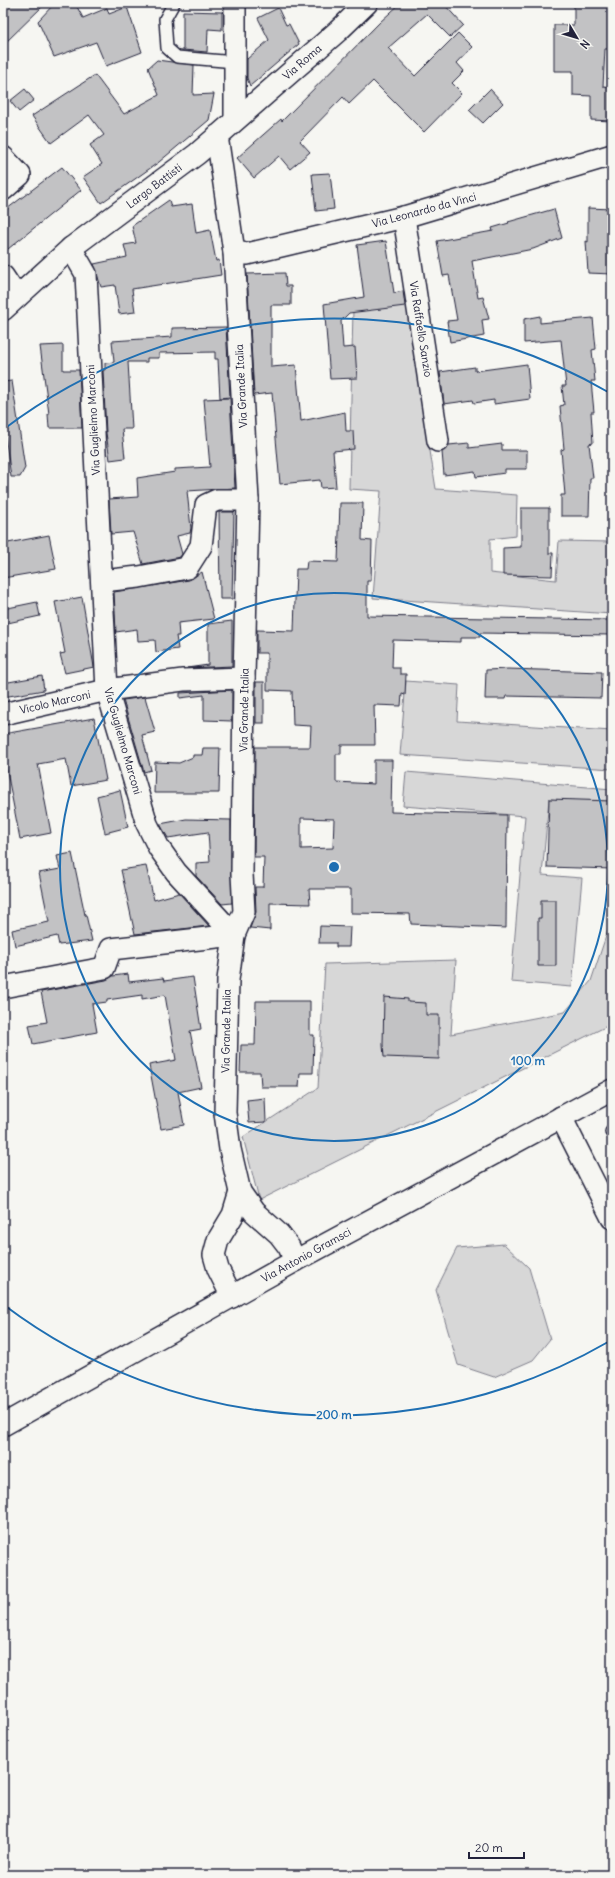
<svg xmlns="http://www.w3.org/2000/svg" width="615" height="1878" font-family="Delius,sans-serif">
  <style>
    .green { fill: #d7d7d7; stroke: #7c7c89 }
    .building { fill: #c2c2c4; stroke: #22223b; fill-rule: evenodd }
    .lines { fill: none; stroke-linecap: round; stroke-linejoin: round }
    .lane-casing { stroke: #22223b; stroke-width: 14 }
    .street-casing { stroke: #22223b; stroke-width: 24 }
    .lane { stroke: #f6f6f2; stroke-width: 11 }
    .street { stroke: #f6f6f2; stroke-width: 21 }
    .ring { fill: none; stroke: #1f6fb2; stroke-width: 2 }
    .labels { text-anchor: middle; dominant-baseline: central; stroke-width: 4; stroke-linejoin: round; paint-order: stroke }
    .street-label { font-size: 11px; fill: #22223b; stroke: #f6f6f2 }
    .centre { fill: #1f6fb2; stroke: #f6f6f2; stroke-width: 2 }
    .ring-label { font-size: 12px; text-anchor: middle; font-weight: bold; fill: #1f6fb2; stroke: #f6f6f2; stroke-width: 4; stroke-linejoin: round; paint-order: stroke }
  </style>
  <rect width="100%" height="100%" fill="#f6f6f2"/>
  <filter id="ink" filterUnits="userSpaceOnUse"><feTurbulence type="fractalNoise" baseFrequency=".025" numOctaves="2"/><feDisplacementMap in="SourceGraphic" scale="8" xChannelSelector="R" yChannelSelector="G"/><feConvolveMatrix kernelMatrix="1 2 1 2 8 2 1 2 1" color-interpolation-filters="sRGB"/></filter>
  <g filter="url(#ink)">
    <!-- green -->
    <g class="green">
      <path d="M406,299L436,489L517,495L516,536L490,539V573L556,580L559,541L612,542V614L373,598L381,491L349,489L353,309Z"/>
      <path d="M406,681L459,685L457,721L612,731V769L400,755Z"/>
      <path d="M406,772L612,789V804L549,799L542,875L582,878L572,987L511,982L525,816L403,806Z"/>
      <path d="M612,918L611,1024L259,1200L243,1137L318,1088L325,964L456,960L451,1034L565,1012L591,981Z"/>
      <path d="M504,1244L529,1268L550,1339L533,1360L494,1377L458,1365L436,1290L457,1248Z"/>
    </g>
    <!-- building -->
    <g class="building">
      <path d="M3,3H46L3,45Z"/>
      <path d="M55,3H75L83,18L107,8L109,14L127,7L142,52L106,66L96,42L54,57L38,21Z"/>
      <path d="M401,3H443L463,25L450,37L427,14L388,48L415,76L458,33L472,47L457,63L464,71L452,83L462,93L424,132L373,81L349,104L343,97L300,141L310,152L290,169L279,156L254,178L237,158L281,119L282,121L380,22Z"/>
      <path d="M574,3H612V49H605L603,86L611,87V121L591,120V96L573,95V71H554V25H574Z"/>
      <path d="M278,8L286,25L289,24L299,44L250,86L247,78V59L269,40L258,18Z"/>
      <path d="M183,11L222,12V30L208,29L207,52L183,50Z"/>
      <path d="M157,60L194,65L193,95L214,94L209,120L159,162L101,203L83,177L102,164L90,145L104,135L89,115L51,143L32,116L95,75L124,114L159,95L148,68Z"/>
      <path d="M25,89L34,100L19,112L10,101Z"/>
      <path d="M490,89L503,103L483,123L469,110Z"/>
      <path d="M62,167L81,190L3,253V212Z"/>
      <path d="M330,173L334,209L316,211L312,174Z"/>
      <path d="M169,200L171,207L192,204L196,233L210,230L216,261L219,260L221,275L132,289L135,312L119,314L115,285L101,287L94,264L127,257L124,245L136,243L132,226Z"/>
      <path d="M588,208L612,209V274L588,273L586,241L588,242Z"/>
      <path d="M554,209L562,238L533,249L472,261L478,298L483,297L489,319L482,320L484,336L450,342L447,321L457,320L449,275L443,276L437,241L493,231L492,228L509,223L508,222Z"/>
      <path d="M386,241L394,293L403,291L405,306L349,313L341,321L343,348L355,347L357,378L330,379L324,304L364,297L357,245Z"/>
      <path d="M285,273L286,286H291V305H271V367L296,365L301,421L345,412L346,431H353L354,449L333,451L336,487L321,488L320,480L280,484L272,393L254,395L247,274Z"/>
      <path d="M540,316V323L593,318L596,349L592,350L595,381H591L594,412H591L593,443L589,444L593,478H590L589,516H561V495H565L561,450L564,449L560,406L564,405L562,386H566L561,340L524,343V319Z"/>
      <path d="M226,327L230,397L220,398L218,359H215V352L159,353V358H147V362H128L132,429H122L125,458L110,460L106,433L103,370H105V363L114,362L112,341L172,337V328Z"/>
      <path d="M63,345V370H79L82,428H49L48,414H49L40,346Z"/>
      <path d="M527,364L530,399L494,404V400L474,403L473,400L444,404L440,372L475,367V371Z"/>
      <path d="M12,381L25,468L20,477H11L3,421V382Z"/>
      <path d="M230,398L235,488L187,491L191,528L190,533L177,536L182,554L180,557L143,564L133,532L111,534L109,499L138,497L137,478L175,472V469L210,467L204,399Z"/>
      <path d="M469,443V448L502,444V450H527V469H505V473L476,477L475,471L444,475L442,452L449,445Z"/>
      <path d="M340,503H363L362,540L372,541L371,581H367V616L611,620V635L480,633V637H461V642L393,640L392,668H400V674H406L405,695L402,694L401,706L374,705L375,745H341V754H336V782L374,784V760H392L391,812L507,815L506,928L411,924L410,914L351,913V889H309L310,904L270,903V930L250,928L256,912L255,887H263L264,857H254L255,747H310L311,726L293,725L292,691L267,690V653H257V630L294,631L296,569H306L307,561L338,562ZM301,818L334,819L333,848L301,849Z"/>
      <path d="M521,508H549V553H553L552,576L503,575V548L521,547Z"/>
      <path d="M219,512H234L232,599H220Z"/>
      <path d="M49,535L56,569L3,578V544Z"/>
      <path d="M202,572L214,619L178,623L179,636H176L178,649L156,652L155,640L138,641L137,629L116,632L114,592L189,580Z"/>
      <path d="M82,597L94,667L65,673L60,654L65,653L55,602Z"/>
      <path d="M37,602L40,616L3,624V609Z"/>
      <path d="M232,621V666L187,668L208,665V624Z"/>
      <path d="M508,669L602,672L601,698L506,696L505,699H485L486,670Z"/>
      <path d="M42,676L44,690L3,697V683Z"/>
      <rect x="256" y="682" width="8" height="41"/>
      <path d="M232,690V721L204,720V695L180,698V693Z"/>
      <path d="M145,697L155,732L142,735L151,770L144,772L123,700Z"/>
      <path d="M94,718L106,780L71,786L66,759L38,764L51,833L20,839L5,761H3V734Z"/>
      <path d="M203,748H220L219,793H154L155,762L179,763L193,757V755H202Z"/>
      <path d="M120,790L128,827L105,833L97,796Z"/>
      <path d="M549,799L612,801V869L547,867Z"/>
      <path d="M186,819L231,820L232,903L222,904L196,876V863L210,862L208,832L168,838L160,824Z"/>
      <path d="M72,853L85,915H86L92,941L59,945L57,936L15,946L12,930L49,922L39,873L60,869L57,856Z"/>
      <path d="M146,866L154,900L179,893L209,926L135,934L121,870Z"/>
      <path d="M541,900H556V966H538V918H541Z"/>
      <path d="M320,926L350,927L349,947H336V943H319Z"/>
      <path d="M128,974L129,982L163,978L164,981L193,977L201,1029L190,1031L201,1087L178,1092L184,1125L161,1129L149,1065L176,1060L165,995L142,999V995L107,1000V1002L92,1004L97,1032L33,1044L29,1025L47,1022L41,992L106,980L113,976Z"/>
      <path d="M384,997L408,999V1002L426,1003V1015H439V1059L384,1057L383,1045Z"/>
      <path d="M256,1001H310V1035H314L313,1073H300L299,1087H261L260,1072H240L241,1045H255Z"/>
      <path d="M265,1098L266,1122L249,1123L247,1100Z"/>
    </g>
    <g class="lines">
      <defs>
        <g id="lane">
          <path d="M174,3L165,19L167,48L177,57L235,62"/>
          <path d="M611,1132L612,1131"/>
        </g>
        <g id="street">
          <path d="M235,3V120"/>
          <path d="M217,136L234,252L248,500L244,678L242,874L244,912L234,935L228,980L225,1113L230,1149L240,1192L254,1212L279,1234L289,1247L295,1261"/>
          <path d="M3,157L20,175L3,190"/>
          <path d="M404,217L438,441"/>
          <path d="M71,248L86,274L107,690L147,824L159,848L176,872L234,935"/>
          <path d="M234,252L247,254L404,217L612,155"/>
          <path d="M3,276L17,297"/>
          <path d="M3,310L71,248L197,154L338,31L367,3"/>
          <path d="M102,581L139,577L187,568L201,546L206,505L217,500H248"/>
          <path d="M3,714L107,690L183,680L244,678"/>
          <path d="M3,987L104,968L111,949L234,935"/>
          <path d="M561,1117L612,1218"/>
          <path d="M232,1297L218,1269L214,1255L218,1240L233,1215L240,1192"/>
          <path d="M3,1425L295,1261L612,1090"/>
        </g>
      </defs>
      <!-- lane casing -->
      <use href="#lane" class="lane-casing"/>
      <!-- street casing -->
      <use href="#street" class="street-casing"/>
      <!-- lane -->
      <use href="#lane" class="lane"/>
      <!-- street -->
      <use href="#street" class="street"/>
    </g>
  </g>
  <!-- distance rings -->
  <g class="ring">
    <circle cx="334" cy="867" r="274"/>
    <path d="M608 1342A548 548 0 0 1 4 1305M4 429A548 548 0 0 1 608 392"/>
  </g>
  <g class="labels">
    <!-- street labels -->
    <g class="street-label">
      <text transform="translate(302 62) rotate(-41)">Via Roma</text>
      <text transform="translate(154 186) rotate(-37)">Largo Battisti</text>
      <text transform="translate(424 210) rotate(-15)">Via Leonardo da Vinci</text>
      <text transform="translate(421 329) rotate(81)">Via Raffaello Sanzio</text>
      <text transform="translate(241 386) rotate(-93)">Via Grande Italia</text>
      <text transform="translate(93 420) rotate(-93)">Via Guglielmo Marconi</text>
      <text transform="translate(55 702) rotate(-13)">Vicolo Marconi</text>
      <text transform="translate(244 710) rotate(-89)">Via Grande Italia</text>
      <text transform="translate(123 741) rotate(74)">Via Guglielmo Marconi</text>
      <text transform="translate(226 1031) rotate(-89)">Via Grande Italia</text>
      <text transform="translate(306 1255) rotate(-29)">Via Antonio Gramsci</text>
    </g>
  </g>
  <circle cx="334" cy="867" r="6" class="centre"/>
  <g class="ring-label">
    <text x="528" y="1065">100 m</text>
    <text x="334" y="1419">200 m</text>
  </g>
  <!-- margin -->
  <rect width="615" height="1878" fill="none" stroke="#f6f6f2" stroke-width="16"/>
  <rect x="8" y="8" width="599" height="1862" fill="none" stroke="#22223b" stroke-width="1.5" filter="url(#ink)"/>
  <!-- north arrow -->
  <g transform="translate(577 38) rotate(128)" stroke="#f6f6f2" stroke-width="3" paint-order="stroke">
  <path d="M0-3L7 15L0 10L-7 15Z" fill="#22223b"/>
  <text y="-6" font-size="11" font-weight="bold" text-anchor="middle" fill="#22223b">N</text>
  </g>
  <!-- scale -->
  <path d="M469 1852v6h55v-6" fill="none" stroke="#22223b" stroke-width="2"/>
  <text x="475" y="1852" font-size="12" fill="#22223b" stroke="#f6f6f2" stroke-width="3" paint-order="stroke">20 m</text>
</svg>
